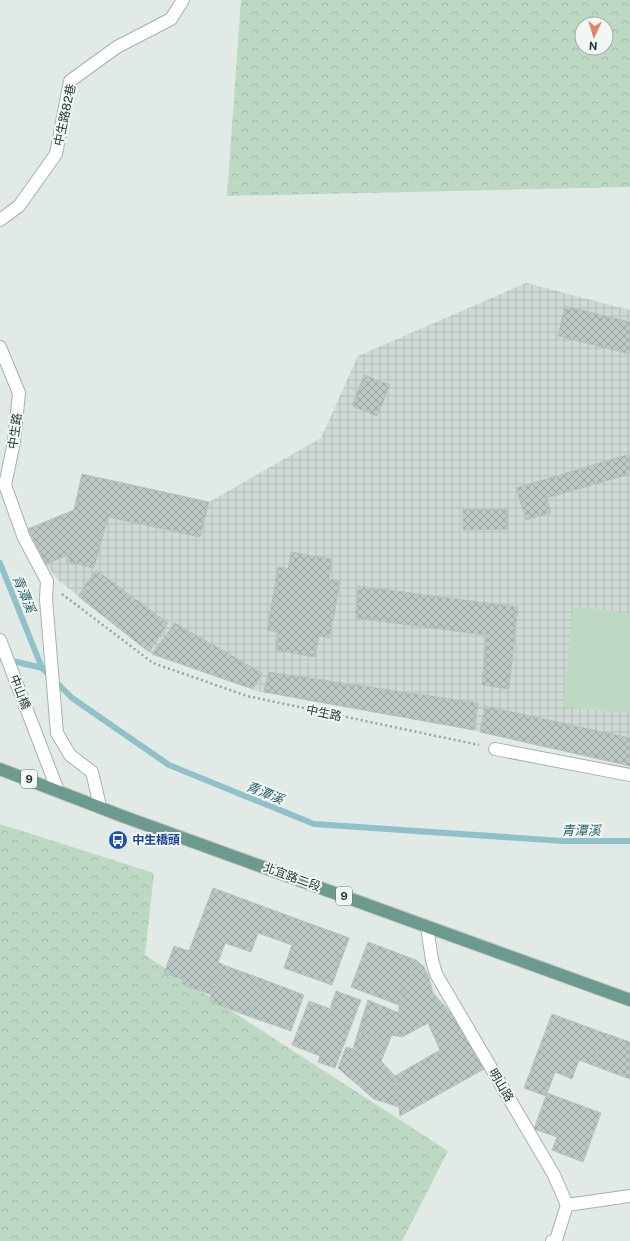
<svg xmlns="http://www.w3.org/2000/svg" width="630" height="1241" font-family="'Public Sans','Noto Sans TC',sans-serif">
  <style>
    .industrial { fill: url(#industrial-grid) }
    .forest { fill: url(#forest-crowns); fill-rule: evenodd }
    .park { fill: #bdd9c4 }
    .lines { fill: none; stroke-linecap: round; stroke-linejoin: round }
    .stream { stroke: #90c0c8; stroke-width: 6 }
    .building { fill: url(#building-cross-hatch); stroke: #b5c3bd }
    .service-casing { stroke: #a5b1ad; stroke-width: 14 }
    .minor-casing { stroke: #a5b1ad; stroke-width: 14 }
    .primary-casing { stroke: #bdc4c2; stroke-width: 14 }
    .path { stroke: #86aa9e; stroke-width: 2.5; stroke-dasharray: 2 3; stroke-linecap: butt }
    .service { stroke: #fff; stroke-width: 12 }
    .minor { stroke: #fff; stroke-width: 12 }
    .primary { stroke: #6c9a8e; stroke-width: 12 }
    .labels { text-anchor: middle; dominant-baseline: central; stroke-width: 4; stroke-linejoin: round; paint-order: stroke }
    .shield { fill: #f2f7f4; stroke: #62726d; stroke-width: 1 }
    .shield-label { font-size: 11px; font-weight: bold; fill: #243933 }
    .street-label { font-size: 12px; fill: #243933; stroke: #f2f7f4 }
    .transit-label { font-size: 12px; font-weight: bold; fill: #164399; stroke: #f2f7f4; text-anchor: start }
    .water-label { font-size: 13px; font-style: italic; fill: #26626d; stroke: #f2f7f4 }
  </style>
  <defs>
    <pattern id="industrial-grid" width="8" height="8" patternUnits="userSpaceOnUse"><rect width="8" height="8" fill="#d0dad5"/><path d="M0 4h8M4 0v8" fill="none" stroke="#b2bcb7"/></pattern>
    <pattern id="forest-crowns" width="20" height="18" patternUnits="userSpaceOnUse"><rect width="20" height="18" fill="#bdd9c4"/><path d="M2 6a3 3 0 1 1 6 0M12 15a3 3 0 1 1 6 0" fill="none" stroke="#a2bba9"/></pattern>
    <pattern id="building-cross-hatch" width="8" height="8" patternUnits="userSpaceOnUse"><rect width="8" height="8" fill="#bac7c2"/><path d="M0 0l8 8M0 8l8-8" fill="none" stroke="#97a39e"/></pattern>
  </defs>
  <rect width="100%" height="100%" fill="#e2eae6"/>
  <!-- industrial -->
  <path class="industrial" d="M526,283L630,310V766L474,730L257,691L152,654L58,580L46,564L28,529L74,510L209,502L321,438L358,356Z"/>
  <!-- forest -->
  <g class="forest">
    <path d="M241,0H630V187L227,196ZM582,24H606V48H582Z"/>
    <path d="M0,824L154,873L145,955L448,1151L402,1241H0Z"/>
  </g>
  <!-- park -->
  <path class="park" d="M573,607L630,613V713L563,707Z"/>
  <g class="lines">
    <!-- stream -->
    <g class="stream">
      <path d="M0,563L42,668L72,698L169,765L314,824L563,841H630"/>
      <path d="M0,658L42,668"/>
    </g>
  </g>
  <!-- building -->
  <g class="building">
    <path d="M565,306L630,322V354L558,336Z"/>
    <path d="M364,375L390,385L377,416L352,406Z"/>
    <path d="M630,454V474L547,498L551,513L526,520L516,488Z"/>
    <path d="M82,474L209,502L200,537L108,517L94,568L66,562L68,555L46,564L28,529L74,510Z"/>
    <path d="M463,509H508V529L463,530Z"/>
    <path d="M291,552L332,559L329,579L340,581L330,638L319,636L315,657L275,650L278,632L267,630L278,567L288,569Z"/>
    <path d="M96,570L168,623L149,652L78,596Z"/>
    <path d="M358,586L518,607L509,689L482,685L486,635L355,618Z"/>
    <path d="M175,623L262,673L253,689L152,654Z"/>
    <path d="M268,672L478,703L474,730L264,692Z"/>
    <path d="M485,706L630,738V766L480,732Z"/>
    <path d="M213,888L349,938L332,985L284,968L292,945L258,933L251,952L225,943L218,962L223,965L212,995L182,984L184,980L164,973L174,946L189,951Z"/>
    <path d="M368,942L416,960L399,1005L351,987Z"/>
    <path d="M416,960L424,967L429,978L433,993L470,1034L440,1050L428,1023L402,1037L392,1035L389,1042L358,1032L368,1000L399,1013V1005Z"/>
    <path d="M223,965L262,979L248,1016L209,1001Z"/>
    <path d="M262,979L304,995L291,1031L248,1016Z"/>
    <path d="M336,991L361,1000L335,1068L318,1062L320,1056L292,1045L309,1001L330,1009Z"/>
    <path d="M552,1014L604,1033L592,1065L579,1060L572,1079L555,1072L546,1096L524,1088Z"/>
    <path d="M358,1032L389,1042L381,1061L395,1076L399,1107L374,1099L338,1068L346,1047L353,1049Z"/>
    <path d="M604,1033L630,1042V1079L592,1065Z"/>
    <path d="M470,1034L493,1064L400,1116L395,1076L440,1050Z"/>
    <path d="M547,1093L601,1113L583,1162L552,1150L557,1137L534,1129Z"/>
  </g>
  <g class="lines">
    <defs>
      <g id="service">
        <path d="M0,347L19,393L14,442L5,485L24,538L47,581L46,599L57,733L70,755L92,772L100,806"/>
        <path d="M495,749L630,775"/>
        <path d="M567,1205L630,1196"/>
      </g>
      <g id="minor">
        <path d="M0,220L19,206L56,154L70,81L117,47L171,19L183,0"/>
        <path d="M0,640L58,791"/>
        <path d="M427,927L432,960L436,974L554,1175L567,1205L556,1240L552,1241"/>
      </g>
      <path id="primary" d="M0,769L122,816L630,1000"/>
    </defs>
    <!-- service casing -->
    <use href="#service" class="service-casing"/>
    <!-- minor casing -->
    <use href="#minor" class="minor-casing"/>
    <!-- primary casing -->
    <use href="#primary" class="primary-casing"/>
    <!-- path -->
    <path class="path" d="M62,594L153,663L247,696L479,745"/>
    <!-- service -->
    <use href="#service" class="service"/>
    <!-- minor -->
    <use href="#minor" class="minor"/>
    <!-- primary -->
    <use href="#primary" class="primary"/>
  </g>
  <!-- icons -->
  <defs>
    <symbol id="bus-disc" viewBox="-11 -11 22 22"><circle r="9.5" fill="#1a4fb4" stroke="#f2f7f4"/><path d="M-5-6H5V4H4V6H2V4H-2V6H-4V4H-5ZM-3.5-4V0h7V-4ZM-3.5 1.2v1.5H-2V1.2ZM2 1.2v1.5H3.5V1.2Z" fill="#fff"/></symbol>
  </defs>
  <g fill-rule="evenodd">
    <use href="#bus-disc" x="107" y="829" width="22" height="22"/>
  </g>
  <g class="labels">
    <!-- shield labels -->
    <g class="shield">
      <rect x="21" y="770" width="16" height="18" rx="3"/>
      <rect x="336" y="887" width="16" height="18" rx="3"/>
    </g>
    <g class="shield-label">
      <text x="29" y="779">9</text>
      <text x="344" y="896">9</text>
    </g>
    <!-- street labels -->
    <g class="street-label">
      <text transform="translate(65 115) rotate(-78)">中生路82巷</text>
      <text transform="translate(15 431) rotate(-82)">中生路</text>
      <text transform="translate(20 692) rotate(69)">中山橋</text>
      <text transform="translate(324 713) rotate(12)">中生路</text>
      <text transform="translate(292 877) rotate(20)">北宜路二段</text>
      <text transform="translate(501 1085) rotate(59)">明山路</text>
    </g>
    <!-- transit labels -->
    <g class="transit-label">
      <text x="132" y="840">中生橋頭</text>
    </g>
    <!-- water labels -->
    <g class="water-label">
      <text transform="translate(24 594) rotate(68)">青潭溪</text>
      <text transform="translate(265 793) rotate(22)">青潭溪</text>
      <text x="581" y="830">青潭溪</text>
    </g>
  </g>
  <!-- north arrow -->
  <g transform="translate(594 36) rotate(184)"><circle r="19" fill="#f2f7f4" stroke="#a0aba7"/>
  <path d="M0-3L7 15L0 10L-7 15Z" fill="#e0856a"/>
  <text y="-6" font-size="11" font-weight="bold" text-anchor="middle" fill="#243933">N</text>
  </g>
</svg>
